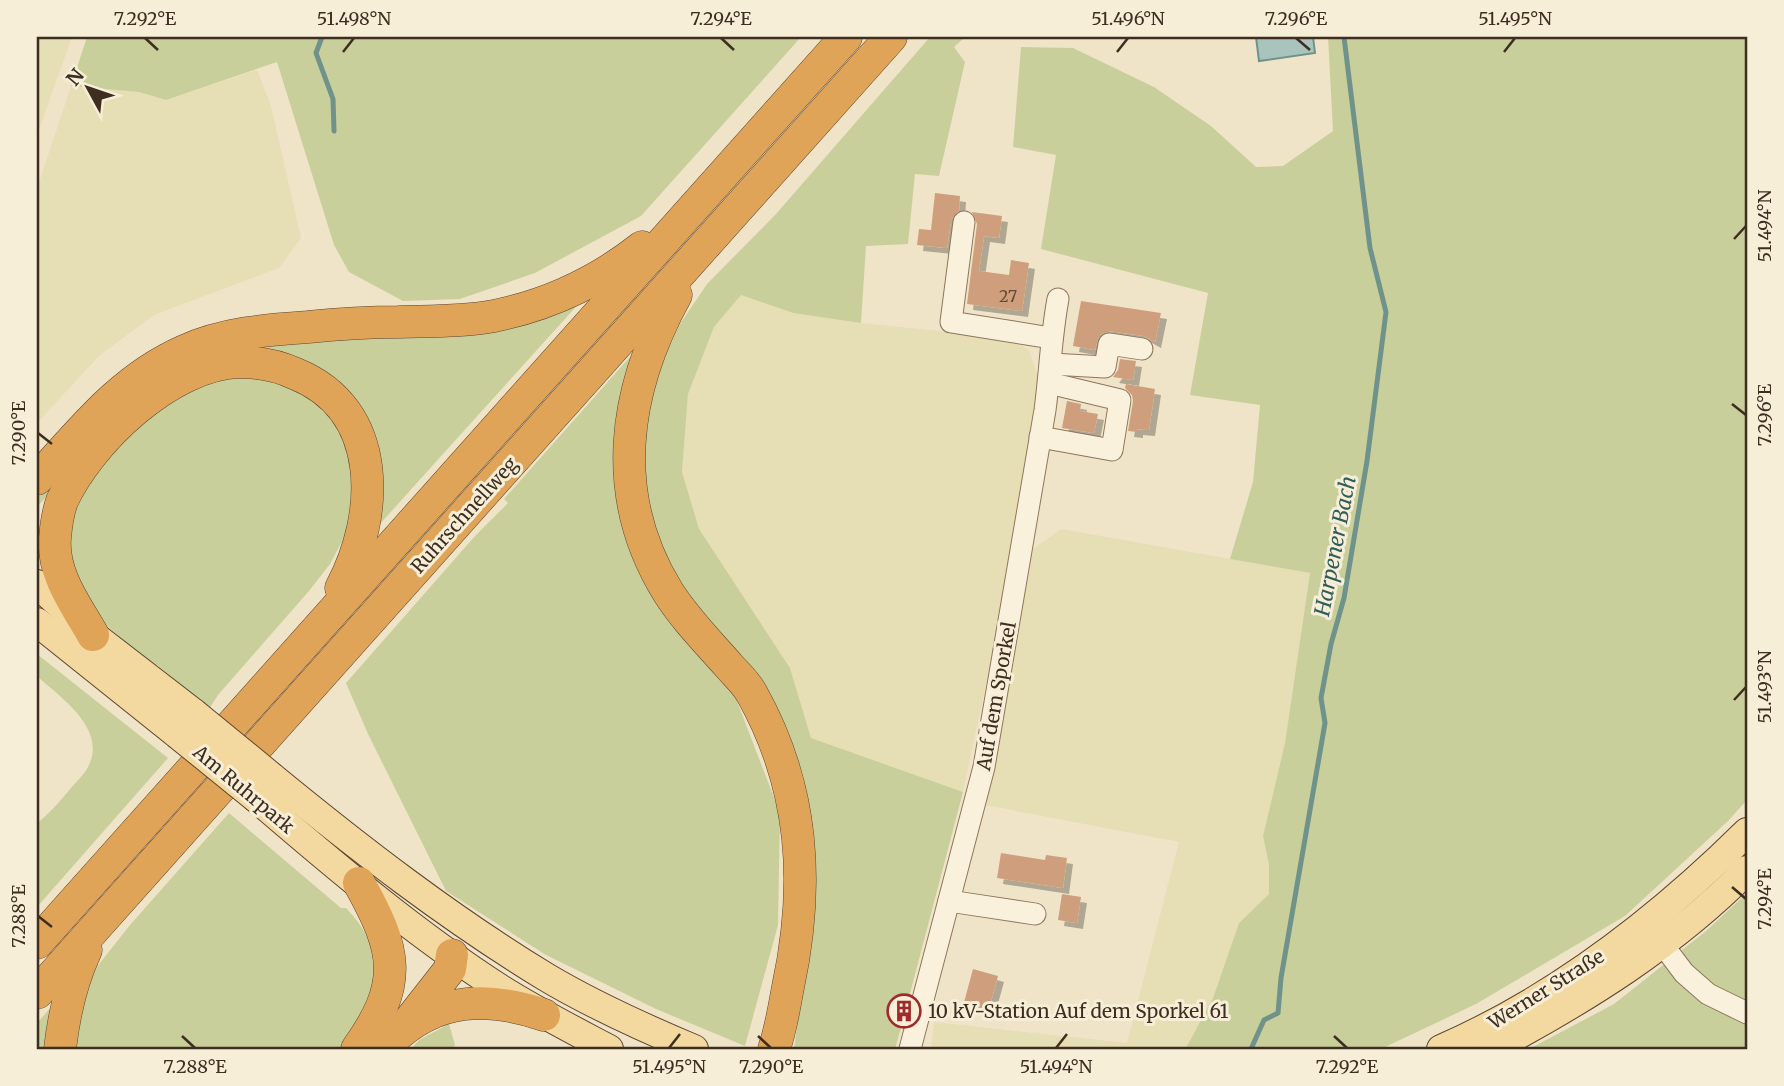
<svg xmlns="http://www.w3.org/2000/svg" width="1784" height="1086" font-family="Merriweather,serif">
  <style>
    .farmland { fill: #e6deb5 }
    .green { fill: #c9cf9b }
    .water { fill: #a9c4bc; stroke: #6f938a; stroke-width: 2 }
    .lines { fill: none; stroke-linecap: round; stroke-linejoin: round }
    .stream { stroke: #6f938a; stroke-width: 5 }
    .building { fill: #cf9f7d; filter: url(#shadow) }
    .minor-casing { stroke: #8d765c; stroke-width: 23 }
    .major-casing { stroke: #5b4430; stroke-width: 30 }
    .highway-casing { stroke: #5b4430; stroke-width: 33 }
    .minor { stroke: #faf1dc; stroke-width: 21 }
    .major { stroke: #f3d9a0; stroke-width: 28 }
    .highway { stroke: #e0a458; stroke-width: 32 }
    .major-bridge-casing { stroke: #5b4430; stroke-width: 30; stroke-linecap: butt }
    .major-bridge { stroke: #f3d9a0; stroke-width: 28 }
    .ticks { fill: none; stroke: #3d2e20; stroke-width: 2.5 }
    .labels { text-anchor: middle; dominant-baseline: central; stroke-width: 6; stroke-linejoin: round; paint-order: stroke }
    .number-label { font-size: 16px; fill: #624a37 }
    .street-label { font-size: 19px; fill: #3d2e20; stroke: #f7eed8 }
    .poi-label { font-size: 19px; fill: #3d2e20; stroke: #f7eed8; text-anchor: start }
    .water-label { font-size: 21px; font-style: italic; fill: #2f5d5a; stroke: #f7eed8 }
    .neatline { fill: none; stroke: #3d2e20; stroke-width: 2.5 }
    .ticks-label { font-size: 18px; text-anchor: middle; fill: #3d2e20 }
  </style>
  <defs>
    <filter id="shadow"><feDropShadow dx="6" dy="6" stdDeviation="0" flood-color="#0004"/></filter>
  </defs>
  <rect width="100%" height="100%" fill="#f0e4c8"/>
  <!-- farmland -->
  <g class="farmland">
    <path d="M37,37H72L37,135Z"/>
    <path d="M257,70L271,106L301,238L279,268L154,315L100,355L37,423V188L71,86L139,92L166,100Z"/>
    <path d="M741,295L793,313L861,323L1007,338L1029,350L1038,377L1011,566L963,792L811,738L790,668L699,530L682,472L688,394L714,327Z"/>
    <path d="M1061,529L1310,573L1285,743L1263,836L1269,865V894L1239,923L1213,998L1187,1046L1181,1049H931L934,1022L1127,1043L1179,842L985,805L1033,549Z"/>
  </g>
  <!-- green -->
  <g class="green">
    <path d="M87,37H801L641,216L535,273L460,299L403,301L349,272L334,245L277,62L166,100L139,92L71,86Z"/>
    <path d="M930,37H965L954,47L965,62L939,176L915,174L908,244L866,246L861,323L793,313L741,295L714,327L688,394L682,472L699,529L790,668L811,738L963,792L907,1005L901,1004L898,1015L904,1017L895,1049H794L816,887L804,778L793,744L757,679L679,588L663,553L647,504L643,461L646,418L659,368L680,324L707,284L776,214Z"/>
    <path d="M1328,37H1747V800L1728,821L1625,916L1476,1004L1381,1049H1181L1187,1046L1213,998L1239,923L1269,894V865L1263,836L1285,743L1310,573L1230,559L1253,482L1260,405L1190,395L1208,293L1041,249L1056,155L1013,147L1021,47L1073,48L1154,87L1211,126L1256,167L1283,166L1333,131Z"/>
    <path d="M592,289L370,535L374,454L260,353L124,411L37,507V499L122,406L198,358Z"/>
    <path d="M644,341L622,417L686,643L735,696L780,813L778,925L745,1046L656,1009L546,955L446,891L368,734L346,683L475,536L508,503L504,499Z"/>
    <path d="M258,373L304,390L338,422L354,477L347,532L330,564L309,591L218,695L209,709L157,665H151L87,608L65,550L75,497L141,420L193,385Z"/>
    <path d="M37,654L168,758L37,907V823C50,813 60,801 71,788C76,782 84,775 88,767C108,729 61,698 37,676Z"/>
    <path d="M229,813L341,908H346C369,932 372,948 382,979L345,1049H71L80,1003L96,968L130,925Z"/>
    <path d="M1747,893V1049H1529L1614,1004L1706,931Z"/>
    <path d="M59,998L50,1049H37V1023Z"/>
    <path d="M449,1024L455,1045L452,1049H411L419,1040Z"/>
  </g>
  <!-- water -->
  <path class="water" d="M1256,37H1313L1315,53L1259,61Z"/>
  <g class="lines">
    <!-- stream -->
    <g class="stream">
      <path d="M322,37L316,53L333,99L334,131"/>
      <path d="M1251,1049L1264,1020L1278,1013L1281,978L1325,723L1321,698L1331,644L1344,598L1367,461L1386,312L1370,248L1344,37"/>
    </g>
  </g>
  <!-- building -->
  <g class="building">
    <path d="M935,193L960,196L959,210L951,220L947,248L917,245L919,229L931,230Z"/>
    <path d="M972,212L1002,216L999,238L984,236L979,271L1009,275L1011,260L1029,263L1022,311L967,304L977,224Z"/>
    <path d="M1081,301L1161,313L1155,342L1144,336L1110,331L1099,335L1095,350L1073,346Z"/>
    <path d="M1120,359L1136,361L1133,380L1113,377L1118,370Z"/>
    <path d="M1126,384L1155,389L1149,430L1137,429V432L1128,431L1133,401L1132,395L1125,388Z"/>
    <path d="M1067,401L1081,404L1080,411L1098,414L1094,433L1062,428Z"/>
    <path d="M1001,853L1045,860L1046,855L1067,858L1063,888L997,878Z"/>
    <path d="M1062,894L1081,897L1077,923L1058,920Z"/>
    <path d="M973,969L998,976L988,1012L963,1006Z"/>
  </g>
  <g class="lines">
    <defs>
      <g id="minor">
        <path d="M964,222L951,322L1051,338"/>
        <path d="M1051,364L1105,367L1109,344L1142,349"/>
        <path d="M1040,437L1112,450L1120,400L1049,383"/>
        <path d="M949,901L1035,914"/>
        <path d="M1654,933L1684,973L1708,994L1747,1013"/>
        <path d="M910,1049L984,767L1045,410C1050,373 1051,336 1058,299"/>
      </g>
      <g id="major">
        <path d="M37,584L93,635L194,713"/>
        <path d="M37,622L177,734"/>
        <path d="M272,777C360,849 449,918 546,977C593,1005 644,1028 694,1049"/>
        <path d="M256,798C334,865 414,933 501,989C536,1011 573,1030 609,1049"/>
        <path d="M1441,1049C1556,999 1658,920 1747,832"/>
        <path d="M1492,1049C1584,1000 1673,945 1747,870"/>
      </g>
      <g id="highway">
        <path d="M676,295C623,391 608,495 668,592C685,619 708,642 729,666C737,675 747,684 752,694C804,787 810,884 788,987C784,1008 781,1029 774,1049"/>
        <path d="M37,479C82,430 121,379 184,351C224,333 265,330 308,327C338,324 368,322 398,322C430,321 463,322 494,316C548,305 599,281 642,247"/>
        <path d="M93,635C76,605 52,574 55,538C56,526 58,512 62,501C89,442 170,364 239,362C257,362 279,366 296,374C384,410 380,515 341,588"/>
        <path d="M37,943L846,37"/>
        <path d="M37,993L891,37"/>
        <path d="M410,1020L450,969L452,955"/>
        <path d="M392,1040C437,997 488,996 544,1015"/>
        <path d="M60,1049C64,1014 71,982 86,950"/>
        <path d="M357,1049C404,983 397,951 359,883"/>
      </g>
    </defs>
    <!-- minor casing -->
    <use href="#minor" class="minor-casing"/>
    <!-- major casing -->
    <use href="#major" class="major-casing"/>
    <!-- highway casing -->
    <use href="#highway" class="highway-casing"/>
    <!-- minor -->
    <use href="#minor" class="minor"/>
    <!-- major -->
    <use href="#major" class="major"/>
    <!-- highway -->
    <use href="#highway" class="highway"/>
    <defs>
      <g id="major-bridge">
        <path d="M194,713L272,777"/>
        <path d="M177,734L256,798"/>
      </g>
    </defs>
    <!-- major-bridge casing -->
    <use href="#major-bridge" class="major-bridge-casing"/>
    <!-- major-bridge -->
    <use href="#major-bridge" class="major-bridge"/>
  </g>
  <!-- ticks -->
  <path class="ticks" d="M145,38L158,50M721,38L734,50M1296,38L1310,50M343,52L354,38M1117,52L1128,38M1504,52L1515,38M1734,239L1746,226M1732,404L1746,415M38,433L52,444M1734,700L1746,687M1732,887L1746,899M38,916L52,927M182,1036L195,1048M758,1036L771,1048M1334,1036L1347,1048M669,1048L680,1034M1056,1048L1067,1034"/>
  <!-- icons -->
  <defs>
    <symbol id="building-ring" viewBox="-11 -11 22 22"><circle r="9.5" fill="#f7eed8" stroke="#9e2a2b" stroke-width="1.5"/><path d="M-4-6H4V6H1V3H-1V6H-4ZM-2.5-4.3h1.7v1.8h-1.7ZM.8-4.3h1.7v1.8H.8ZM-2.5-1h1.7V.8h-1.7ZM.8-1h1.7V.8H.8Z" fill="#9e2a2b"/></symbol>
  </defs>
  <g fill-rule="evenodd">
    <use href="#building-ring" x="885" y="992" width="38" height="38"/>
  </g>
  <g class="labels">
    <!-- number labels -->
    <g class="number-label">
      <text x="1008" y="296">27</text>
    </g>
    <!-- street labels -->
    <g class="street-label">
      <text transform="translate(464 515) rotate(-48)">Ruhrschnellweg</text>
      <text transform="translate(996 696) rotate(-80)">Auf dem Sporkel</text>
      <text transform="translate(244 789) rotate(40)">Am Ruhrpark</text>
      <text transform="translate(1546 989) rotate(-32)">Werner Straße</text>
    </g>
    <!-- poi labels -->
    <g class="poi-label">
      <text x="928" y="1011">10 kV-Station Auf dem Sporkel 61</text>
    </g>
    <!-- water labels -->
    <g class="water-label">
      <text transform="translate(1335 546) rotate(-79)">Harpener Bach</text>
    </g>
  </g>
  <!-- border -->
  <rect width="1784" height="1086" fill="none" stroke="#f7eed8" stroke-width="77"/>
  <!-- north arrow -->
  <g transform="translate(88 88) rotate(310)" stroke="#f7eed8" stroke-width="5" paint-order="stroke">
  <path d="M0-5L12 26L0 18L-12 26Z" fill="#3d2e20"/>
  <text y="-10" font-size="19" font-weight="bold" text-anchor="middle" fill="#3d2e20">N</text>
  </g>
  <rect x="38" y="38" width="1708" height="1010" class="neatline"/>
  <g class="ticks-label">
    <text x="145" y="25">7.292°E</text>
    <text x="354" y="25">51.498°N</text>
    <text x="721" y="25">7.294°E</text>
    <text x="1128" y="25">51.496°N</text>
    <text x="1296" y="25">7.296°E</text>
    <text x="1515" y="25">51.495°N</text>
    <text transform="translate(1765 226) rotate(-90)" y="6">51.494°N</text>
    <text transform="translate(1765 415) rotate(-90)" y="6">7.296°E</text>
    <text transform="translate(19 433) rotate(-90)" y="6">7.290°E</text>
    <text transform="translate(1765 687) rotate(-90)" y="6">51.493°N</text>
    <text transform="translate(1765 899) rotate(-90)" y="6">7.294°E</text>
    <text transform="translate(19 916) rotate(-90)" y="6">7.288°E</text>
    <text x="195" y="1073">7.288°E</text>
    <text x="669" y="1073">51.495°N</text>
    <text x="771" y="1073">7.290°E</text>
    <text x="1056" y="1073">51.494°N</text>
    <text x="1347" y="1073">7.292°E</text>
  </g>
</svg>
